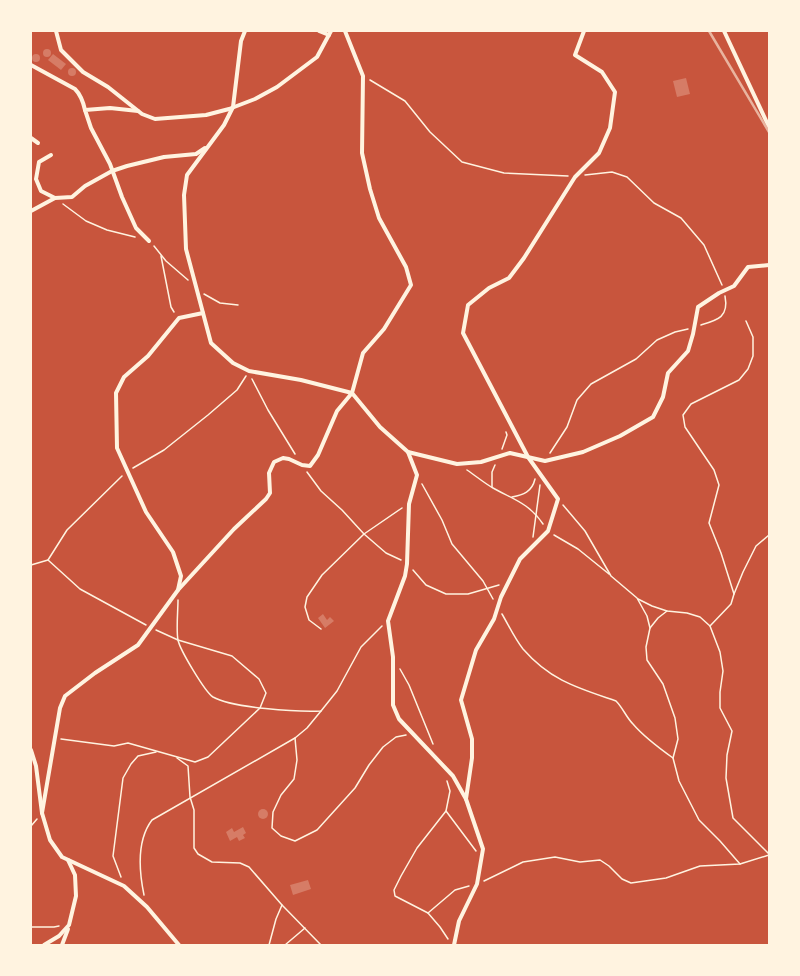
<svg xmlns="http://www.w3.org/2000/svg" width="800" height="976" font-family="'DejaVu Sans',sans-serif">
  <style>
    .building { fill: #d67c66 }
    .lines { fill: none; stroke-linecap: round; stroke-linejoin: round }
    .path { stroke: #fff3e0; stroke-width: 1.5 }
    .minor { stroke: #fff3e0; stroke-width: 4 }
    .rail { stroke: #e9b49f; stroke-width: 2.5 }
  </style>
  <rect width="100%" height="100%" fill="#c8553d"/>
  <!-- building -->
  <g class="building">
    <circle cx="47" cy="53" r="4"/>
    <circle cx="36" cy="58" r="4"/>
    <path d="M53,54L66,64L61,70L48,60Z"/>
    <circle cx="72" cy="72" r="4"/>
    <path d="M686,78L690,94L677,97L673,81Z"/>
    <path d="M323,614L327,620L330,617L334,621L325,628L318,618Z"/>
    <circle cx="263" cy="814" r="5"/>
    <path d="M243,827L246,833L243,835L245,838L239,841L237,837L230,841L226,832L232,828L234,832Z"/>
    <path d="M308,880L311,889L293,895L290,885Z"/>
  </g>
  <g class="lines">
    <!-- path -->
    <g class="path">
      <path d="M370,80L405,101L430,132L462,162L504,173L568,176"/>
      <path d="M585,175L612,172L627,177L654,203L681,218L704,245L722,285"/>
      <path d="M63,204L86,221L107,230L135,237"/>
      <path d="M154,246L166,261L188,280"/>
      <path d="M161,256L171,307L174,312"/>
      <path d="M204,294L220,303L238,305"/>
      <path d="M701,325C718,320 729,317 725,296"/>
      <path d="M252,379L268,410L295,454"/>
      <path d="M502,449L507,435L506,432"/>
      <path d="M550,453L567,427L577,400L591,384L636,359L657,340L675,332L688,329"/>
      <path d="M133,468L164,450L208,415L237,390L246,376"/>
      <path d="M467,470C476,476 484,483 493,488C513,499 530,504 543,524"/>
      <path d="M307,472L321,491L342,510L364,534L386,553L401,560"/>
      <path d="M422,484L442,520L452,544L483,581L493,599"/>
      <path d="M492,487V472L495,465"/>
      <path d="M512,497C523,495 532,492 535,479"/>
      <path d="M563,505L585,531L611,576L637,598L647,616L650,628L646,647L647,660L663,684L675,718L678,739L673,758L679,781L699,820L720,841L740,864"/>
      <path d="M554,535L578,549L609,574"/>
      <path d="M533,537L540,485"/>
      <path d="M48,560L80,589L146,625"/>
      <path d="M31,565L48,560L67,530L122,476"/>
      <path d="M413,570L426,585L446,594H468L499,585"/>
      <path d="M734,594L721,553L709,523L719,485L714,470L685,427L683,415L691,404L739,380L748,369L753,356V337L746,321"/>
      <path d="M638,599L652,606L667,611L687,613L700,617L710,626L720,652L723,671L720,692V708L732,731L727,755L726,778L733,818L769,854"/>
      <path d="M178,600C178,611 176,630 178,640C180,650 205,692 213,697C232,708 298,712 321,711L337,691L361,647L382,626"/>
      <path d="M502,614C509,626 515,639 523,649C551,681 578,688 616,701C623,708 626,717 633,724C644,737 659,748 673,758"/>
      <path d="M710,626L731,604L734,594L743,572L756,546L769,535"/>
      <path d="M650,628L658,618L667,611"/>
      <path d="M321,629L309,620L305,607L307,597L322,575L364,534L402,508"/>
      <path d="M400,669L409,685L433,744"/>
      <path d="M295,738L297,760L294,779L281,795L273,812L272,828L281,836L295,841L317,830L355,788L369,765L383,747L396,737L406,735"/>
      <path d="M61,739L114,746L128,743L195,762L208,757L260,708L266,693L259,679L232,656L178,640L156,630"/>
      <path d="M177,758L188,766L190,797L194,810V848L198,854L212,862L240,863L249,867L282,905L321,945"/>
      <path d="M447,781L450,791L446,811L417,848L401,876L394,890L395,896L428,913L440,927L448,939"/>
      <path d="M446,811L476,851"/>
      <path d="M31,826L37,819"/>
      <path d="M121,877L113,856L123,778L131,764L138,756L156,752"/>
      <path d="M484,881L523,862L555,857L580,862L600,860L609,866L622,879L631,883L666,878L700,866L740,864L769,855"/>
      <path d="M144,895C139,871 136,841 152,820L295,738L307,728L321,711"/>
      <path d="M428,913L455,890L469,886"/>
      <path d="M31,927H54L59,926"/>
      <path d="M269,945L276,919L282,905"/>
      <path d="M285,945L305,928"/>
    </g>
    <!-- minor -->
    <g class="minor">
      <path d="M56,31L61,50L83,72L108,87L142,114L155,119L206,115L229,109L255,99L277,87L317,57L331,31"/>
      <path d="M319,31L329,35"/>
      <path d="M345,31L363,76L362,153L370,189L379,218L406,267L411,285L384,329L363,353L352,393L380,427L408,452L417,475L409,504L407,564L405,576L388,621L393,657V705L399,719L453,776L466,799L483,849L477,884L459,921L454,945"/>
      <path d="M724,31L769,127"/>
      <path d="M31,65L75,89C81,95 83,101 85,110"/>
      <path d="M138,111L110,108L85,110L91,128L110,164L122,197L136,228L149,241"/>
      <path d="M31,138L38,143"/>
      <path d="M51,155L39,162L36,179L41,191L55,198L72,197L85,186L112,171L127,166L164,157L196,154L205,148"/>
      <path d="M31,211L55,198"/>
      <path d="M408,452L457,464L481,462L510,453L545,461L583,452L620,436L653,417L663,397L668,373L688,351L693,334L698,307L719,293L734,286L748,267L769,265"/>
      <path d="M178,590L234,529L266,499L270,493L269,473L274,462L283,458L289,459L302,465L310,466L318,455L337,411L352,393L301,380L249,371L233,363L211,343L186,249L184,195L187,175L224,125L233,107L241,41L245,31"/>
      <path d="M31,750L36,766L42,813L50,840L62,857L124,886L147,907L179,945"/>
      <path d="M466,799L472,758V739L461,700L476,650L494,619L501,597L520,559L548,531L558,499L528,457L463,333L468,305L489,288L509,278L524,258L575,177L599,153L610,128L615,92L602,72L575,55L584,31"/>
      <path d="M42,813L60,708L65,696L95,673L138,645L178,590L181,576L173,552L146,512L117,448L116,393L124,377L148,356L179,318L203,313"/>
      <path d="M44,945L59,936L69,925L76,896L75,875L68,860"/>
      <path d="M62,945L68,929"/>
    </g>
    <!-- rail -->
    <path class="rail" d="M709,31L769,132"/>
  </g>
  <!-- border -->
  <rect width="800" height="976" fill="none" stroke="#fff3e0" stroke-width="64"/>
</svg>
